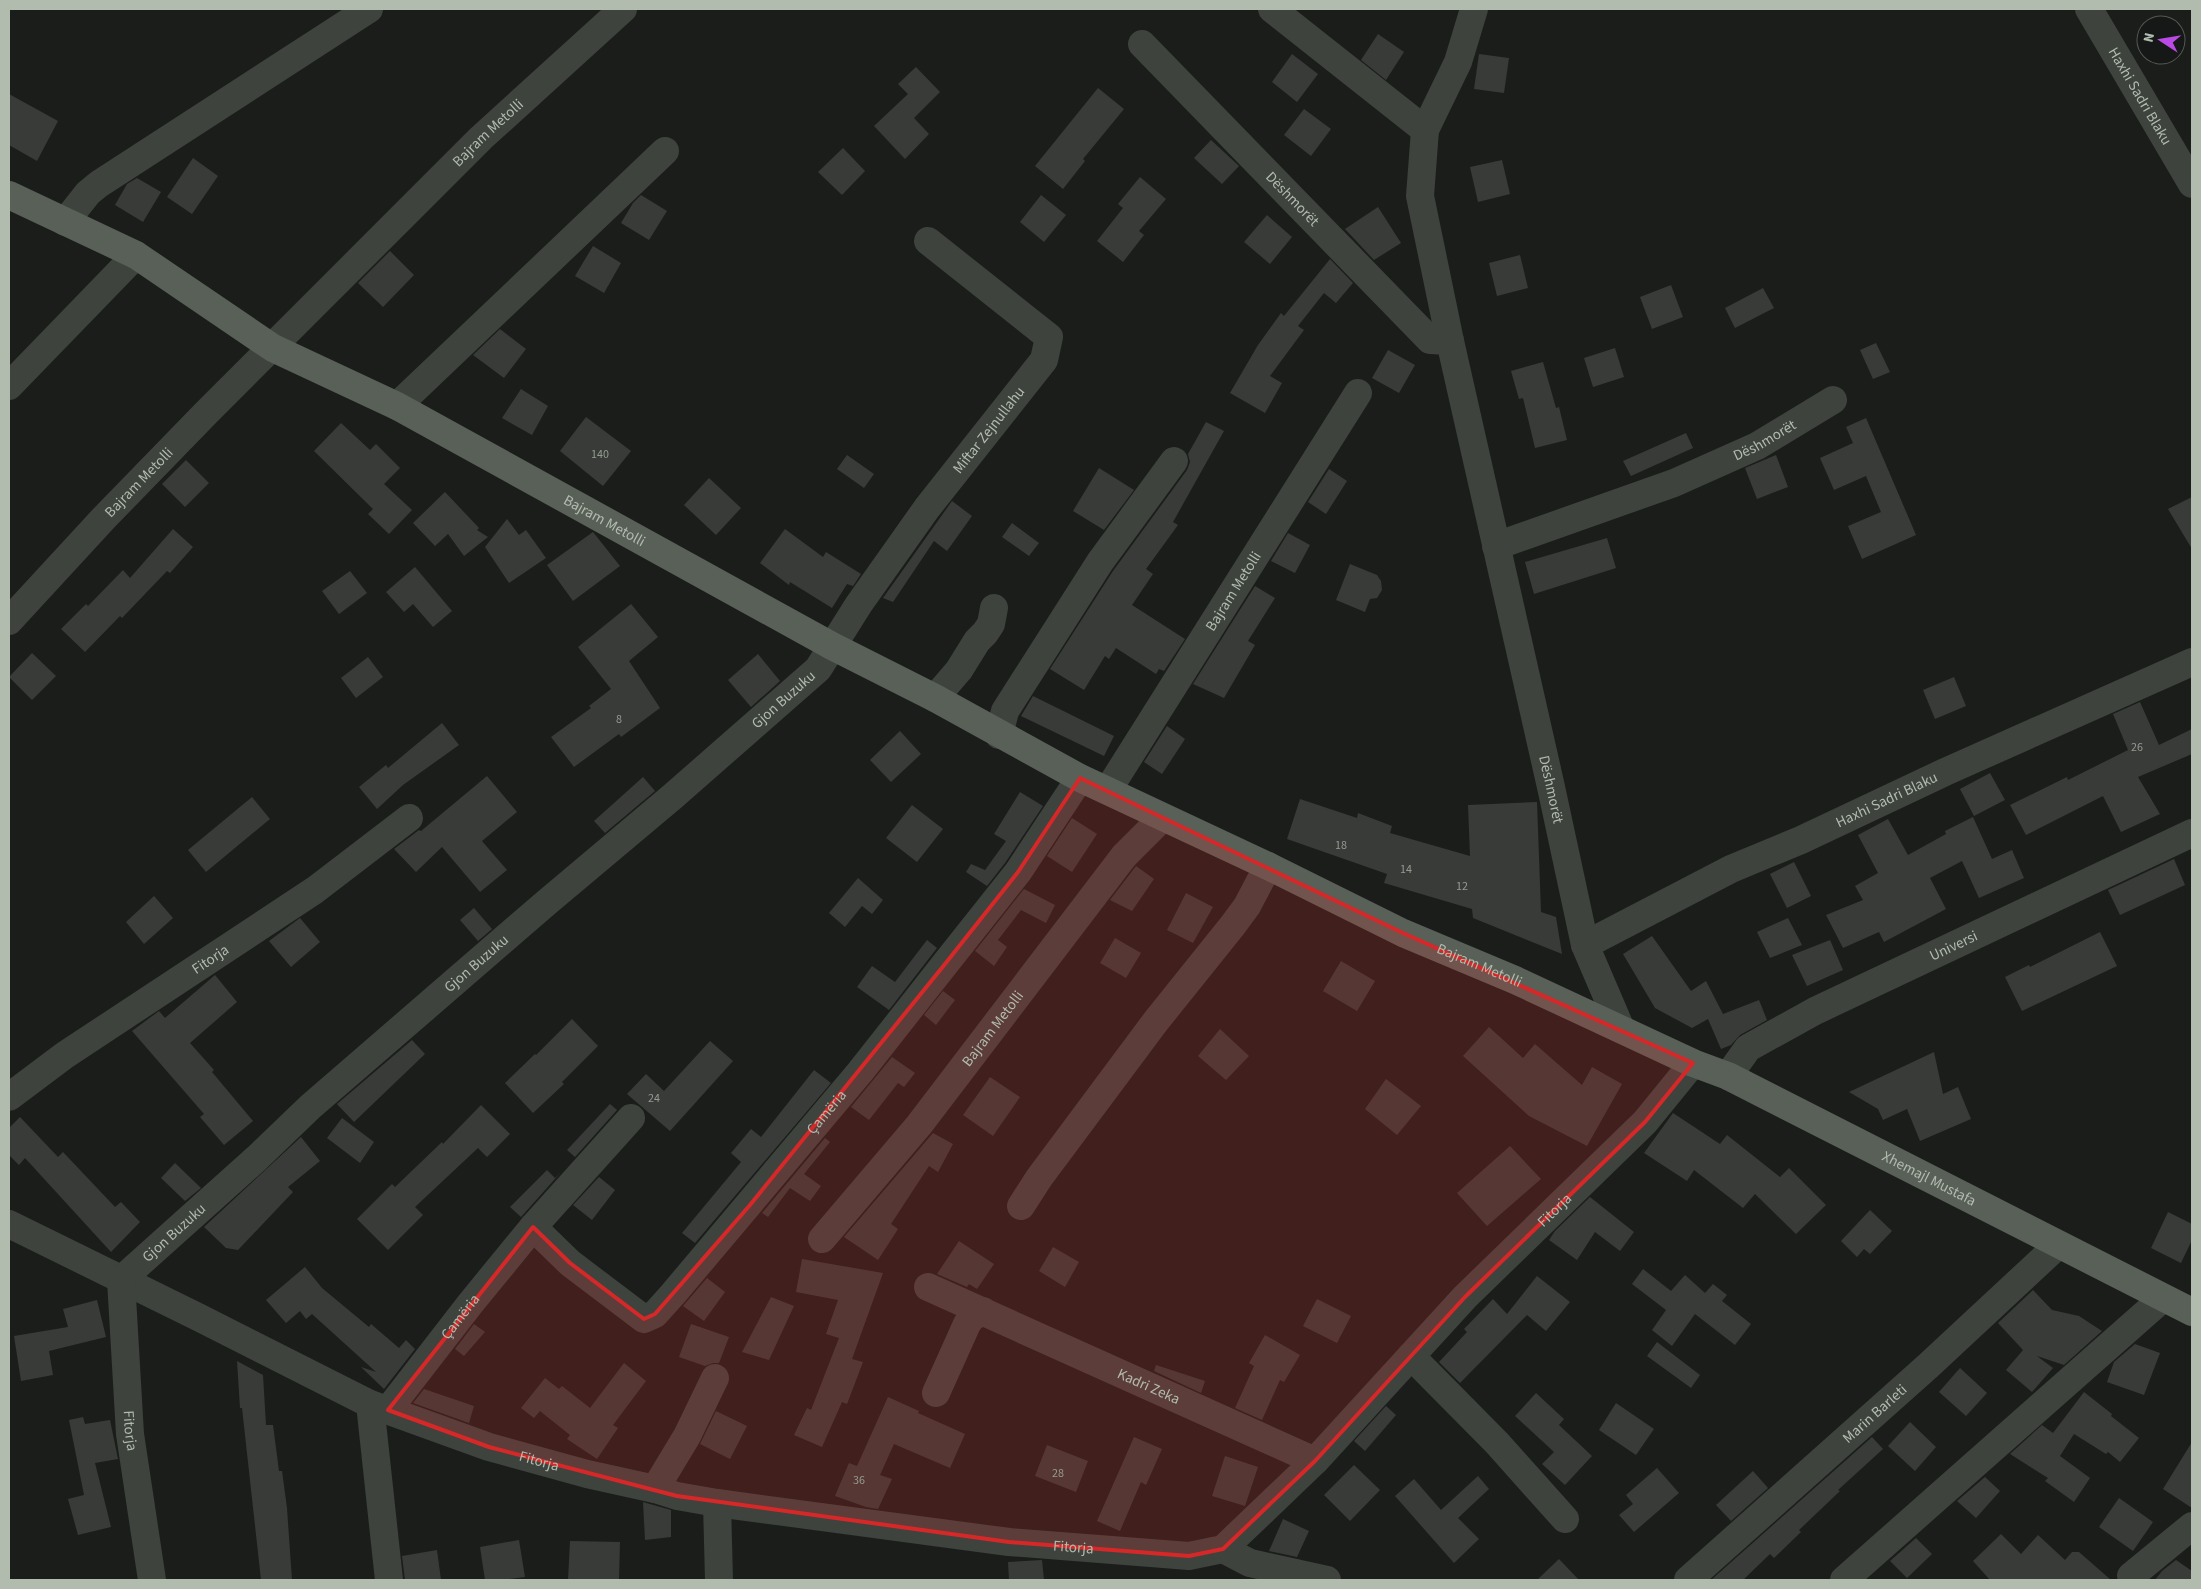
<svg xmlns="http://www.w3.org/2000/svg" width="2201" height="1589" font-family="'Source Sans 3',sans-serif">
  <style>
    .building { fill: #383b38 }
    .lines { fill: none; stroke-linecap: round; stroke-linejoin: round }
    .minor { stroke: #3e433e; stroke-width: 28 }
    .major { stroke: #596058; stroke-width: 28 }
    .marked { fill: #d62828; fill-opacity: 0.2; stroke: #d62828; stroke-width: 4; stroke-linejoin: round }
    .labels { text-anchor: middle; dominant-baseline: central; stroke-width: 4; stroke-linejoin: round; paint-order: stroke }
    .number-label { font-size: 12px; fill: #939b90 }
    .street-label { font-size: 15px; fill: #b1bbae; stroke: #151816 }
  </style>
  <rect width="100%" height="100%" fill="#1b1d1b"/>
  <!-- building -->
  <g class="building">
    <path d="M1378,34L1404,52L1386,80L1361,60Z"/>
    <path d="M1292,54L1318,74L1297,102L1272,82Z"/>
    <path d="M1479,54L1509,58L1504,93L1474,89Z"/>
    <path d="M916,67L940,92L914,118L929,134L905,159L874,126L908,94L898,84Z"/>
    <path d="M1098,88L1124,109L1083,159L1085,161L1063,189L1035,166Z"/>
    <path d="M9,94L58,121L37,161L9,145Z"/>
    <path d="M1304,109L1331,129L1311,156L1284,135Z"/>
    <path d="M1211,140L1239,166L1222,184L1194,158Z"/>
    <path d="M843,148L865,171L842,195L818,172Z"/>
    <path d="M193,158L218,176L192,214L167,197Z"/>
    <path d="M1502,160L1510,194L1478,202L1470,167Z"/>
    <path d="M1140,177L1166,199L1139,231L1144,235L1123,262L1097,241L1123,208L1118,204Z"/>
    <path d="M137,178L161,192L143,222L115,205L127,184Z"/>
    <path d="M641,195L667,211L649,240L621,223L633,203Z"/>
    <path d="M1041,195L1066,215L1044,242L1020,222Z"/>
    <path d="M1378,207L1401,243L1374,260L1345,229Z"/>
    <path d="M1267,215L1292,237L1270,264L1244,242Z"/>
    <path d="M593,246L621,263L604,293L575,276Z"/>
    <path d="M390,251L414,275L383,307L358,283Z"/>
    <path d="M1520,255L1528,288L1497,296L1489,263Z"/>
    <path d="M1330,259L1353,283L1336,303L1324,293L1298,326L1304,330L1270,376L1282,383L1265,413L1230,393L1258,345L1281,313L1284,316Z"/>
    <path d="M1671,285L1683,317L1652,329L1640,297Z"/>
    <path d="M1763,288L1774,308L1735,328L1725,308Z"/>
    <path d="M500,329L526,349L504,378L473,355Z"/>
    <path d="M1876,343L1890,372L1873,379L1860,350Z"/>
    <path d="M1615,348L1624,377L1593,387L1584,358Z"/>
    <path d="M1388,350L1415,365L1399,393L1372,378Z"/>
    <path d="M1543,362L1556,408L1559,407L1567,440L1535,448L1523,398L1519,399L1511,371Z"/>
    <path d="M521,389L548,406L532,435L502,418Z"/>
    <path d="M586,417L631,451L603,486L560,451Z"/>
    <path d="M1866,418L1916,535L1862,559L1848,526L1881,512L1866,476L1834,490L1820,458L1853,443L1846,427Z"/>
    <path d="M1206,422L1224,431L1173,522L1178,525L1146,569L1153,574L1132,605L1185,639L1164,671L1159,669L1156,674L1116,648L1109,659L1105,656L1084,690L1050,669L1113,571L1187,470L1190,462L1188,454Z"/>
    <path d="M341,423L370,450L376,444L400,468L384,484L412,510L389,534L368,514L373,509L314,451Z"/>
    <path d="M1686,433L1693,448L1631,476L1623,461Z"/>
    <path d="M847,455L874,474L864,488L837,469Z"/>
    <path d="M1776,455L1788,487L1757,499L1745,468Z"/>
    <path d="M186,460L209,483L185,507L162,484Z"/>
    <path d="M1099,468L1134,490L1104,530L1073,511Z"/>
    <path d="M1329,469L1347,481L1326,514L1308,502Z"/>
    <path d="M709,478L741,508L716,535L684,505Z"/>
    <path d="M445,492L479,528L477,530L488,537L464,556L448,534L435,546L413,523Z"/>
    <path d="M2192,497V549L2168,509Z"/>
    <path d="M952,501L972,516L947,551L934,541L893,602L883,598Z"/>
    <path d="M507,519L519,535L526,530L546,558L509,583L485,547Z"/>
    <path d="M1012,523L1039,543L1029,556L1002,537Z"/>
    <path d="M173,529L193,547L170,573L167,571L122,618L120,616L85,652L61,629L86,604L88,606L123,570L130,578Z"/>
    <path d="M785,529L823,557L826,552L861,574L853,586L847,584L832,608L790,582L789,585L760,563Z"/>
    <path d="M593,532L620,566L573,601L547,565Z"/>
    <path d="M1288,533L1310,545L1295,573L1271,561Z"/>
    <path d="M1607,538L1616,568L1534,594L1525,562Z"/>
    <path d="M1350,564L1377,575L1381,581L1382,590L1377,598L1370,599L1365,612L1336,600Z"/>
    <path d="M415,567L452,611L433,627L413,604L404,612L386,592Z"/>
    <path d="M350,571L367,593L339,614L322,591Z"/>
    <path d="M1255,586L1275,598L1248,641L1255,645L1224,698L1193,684Z"/>
    <path d="M631,604L658,637L629,661L660,708L621,737L619,734L574,767L551,737L591,708L589,706L611,689L578,647Z"/>
    <path d="M32,653L56,676L32,700L9,677Z"/>
    <path d="M758,654L780,681L751,707L728,680Z"/>
    <path d="M368,657L383,677L356,698L341,678Z"/>
    <path d="M1954,677L1966,706L1935,719L1923,690Z"/>
    <path d="M1033,696L1114,736L1104,756L1021,716Z"/>
    <path d="M2140,702L2159,745L2192,729V754L2138,777L2160,814L2121,832L2103,796L2026,835L2010,805L2067,777L2068,780L2128,750L2113,714Z"/>
    <path d="M442,723L459,745L403,785L377,809L359,787L386,765L388,768Z"/>
    <path d="M1167,726L1185,739L1162,774L1144,762Z"/>
    <path d="M900,731L921,754L891,782L870,760Z"/>
    <path d="M1990,773L2005,800L1974,816L1960,789Z"/>
    <path d="M487,776L517,812L482,841L507,870L480,892L442,847L416,872L394,849L419,830L421,831Z"/>
    <path d="M643,777L655,791L605,833L594,821Z"/>
    <path d="M1020,792L1043,806L1005,863L987,886L966,872L971,864L985,870L1006,841L994,834Z"/>
    <path d="M252,797L270,819L206,872L188,850Z"/>
    <path d="M1300,799L1357,818L1358,813L1392,826L1390,833L1470,856L1468,805L1537,802L1541,912L1556,917L1562,954L1473,918L1472,909L1384,883L1387,874L1287,839Z"/>
    <path d="M912,805L943,829L917,862L886,838Z"/>
    <path d="M1973,817L1992,859L2012,850L2024,878L1979,898L1962,861L1930,878L1946,909L1884,942L1879,932L1843,948L1826,915L1863,900L1855,886L1878,873L1858,835L1888,819L1908,855L1946,834L1945,831Z"/>
    <path d="M1072,818L1097,834L1072,872L1047,856Z"/>
    <path d="M2174,859L2185,885L2120,915L2108,890Z"/>
    <path d="M1794,862L1811,896L1787,908L1770,874Z"/>
    <path d="M1136,866L1154,879L1132,911L1110,900Z"/>
    <path d="M858,878L883,900L872,914L862,906L845,927L829,913Z"/>
    <path d="M1024,889L1055,905L1046,923L1021,910L998,940L1007,947L994,966L975,951Z"/>
    <path d="M1186,893L1213,907L1193,943L1167,930Z"/>
    <path d="M154,896L173,918L144,944L126,922Z"/>
    <path d="M474,908L492,929L478,941L460,920Z"/>
    <path d="M300,918L320,942L291,967L269,941Z"/>
    <path d="M1788,918L1802,945L1770,958L1757,932Z"/>
    <path d="M2100,932L2117,966L2022,1011L2005,977L2029,965L2030,967Z"/>
    <path d="M1652,936L1691,991L1706,981L1723,1014L1759,1000L1767,1020L1740,1035L1731,1045L1721,1049L1708,1019L1692,1028L1655,1008L1623,954Z"/>
    <path d="M1115,938L1141,953L1126,978L1100,963Z"/>
    <path d="M927,940L937,948L889,1010L857,987L872,966L895,982Z"/>
    <path d="M1830,940L1843,970L1807,986L1792,955Z"/>
    <path d="M1341,961L1375,981L1357,1011L1323,991Z"/>
    <path d="M215,975L237,1002L190,1043L214,1070L212,1072L253,1121L224,1145L200,1117L204,1114L132,1031L159,1011L165,1018Z"/>
    <path d="M943,991L955,1000L936,1025L924,1015Z"/>
    <path d="M572,1019L598,1046L562,1082L564,1084L533,1113L505,1083L535,1054L536,1055Z"/>
    <path d="M1489,1027L1523,1058L1535,1044L1582,1085L1592,1067L1622,1084L1587,1146L1529,1116L1463,1056Z"/>
    <path d="M1220,1029L1249,1056L1226,1080L1198,1056Z"/>
    <path d="M412,1040L425,1054L354,1122L337,1104Z"/>
    <path d="M710,1041L733,1061L670,1131L627,1094L646,1074L664,1091Z"/>
    <path d="M1934,1052L1943,1094L1958,1087L1971,1119L1920,1141L1907,1109L1883,1120L1878,1109L1849,1092Z"/>
    <path d="M892,1057L915,1073L904,1087L898,1083L869,1120L851,1107Z"/>
    <path d="M814,1070L831,1083L695,1243L682,1233L741,1162L731,1153L751,1129L761,1137Z"/>
    <path d="M990,1077L1020,1097L993,1136L963,1115Z"/>
    <path d="M1386,1079L1421,1106L1397,1135L1365,1109Z"/>
    <path d="M610,1104L617,1110L575,1157L567,1150Z"/>
    <path d="M481,1105L510,1134L487,1157L478,1148L415,1207L423,1215L388,1250L357,1219L392,1184L395,1187L442,1142L443,1144Z"/>
    <path d="M1673,1113L1720,1144L1727,1135L1780,1177L1789,1168L1826,1205L1796,1234L1755,1194L1743,1208L1694,1170L1687,1181L1644,1153Z"/>
    <path d="M20,1117L58,1157L63,1152L115,1207L121,1202L140,1222L111,1252L25,1158L19,1165L9,1155V1128Z"/>
    <path d="M342,1118L374,1142L360,1163L327,1138Z"/>
    <path d="M933,1133L953,1144L938,1172L929,1166L891,1224L898,1229L878,1260L844,1237Z"/>
    <path d="M301,1137L320,1161L288,1187L293,1192L238,1250L226,1248L204,1227Z"/>
    <path d="M825,1138L830,1142L804,1174L821,1186L810,1201L790,1188L768,1217L762,1213Z"/>
    <path d="M1510,1146L1541,1179L1487,1226L1457,1193Z"/>
    <path d="M175,1163L201,1188L185,1201L161,1178Z"/>
    <path d="M547,1170L555,1178L562,1171L521,1217L510,1207Z"/>
    <path d="M599,1177L615,1190L592,1220L573,1205Z"/>
    <path d="M1590,1197L1634,1232L1620,1251L1595,1232L1577,1260L1549,1240L1555,1231Z"/>
    <path d="M1870,1210L1892,1231L1870,1254L1864,1249L1857,1257L1841,1241Z"/>
    <path d="M2168,1212L2192,1224V1240L2181,1263L2151,1248Z"/>
    <path d="M959,1241L994,1264L977,1289L969,1284L967,1287L937,1274Z"/>
    <path d="M1053,1247L1079,1262L1065,1287L1039,1271Z"/>
    <path d="M802,1259L883,1273L852,1359L863,1362L847,1404L842,1402L822,1447L794,1435L807,1408L811,1410L839,1338L826,1334L838,1300L796,1292Z"/>
    <path d="M305,1267L322,1288L369,1327L371,1324L399,1348L406,1340L415,1349L384,1389L361,1367L376,1372L312,1314L306,1319L300,1311L286,1323L266,1300Z"/>
    <path d="M1643,1269L1671,1291L1685,1275L1705,1293L1713,1284L1727,1295L1722,1301L1751,1324L1735,1345L1695,1314L1672,1346L1652,1330L1666,1310L1632,1284Z"/>
    <path d="M1537,1276L1570,1302L1546,1331L1527,1315L1460,1383L1439,1362L1467,1332L1464,1329L1493,1299L1507,1314Z"/>
    <path d="M707,1278L725,1292L704,1321L683,1306Z"/>
    <path d="M2033,1290L2052,1310L2079,1316L2102,1331L2064,1365L2037,1356L2053,1368L2032,1392L2006,1370L2023,1350L1998,1323Z"/>
    <path d="M771,1297L794,1306L769,1360L742,1352Z"/>
    <path d="M1317,1299L1351,1316L1337,1343L1303,1326Z"/>
    <path d="M97,1300L106,1337L49,1351L53,1375L21,1381L14,1336L68,1327L63,1309Z"/>
    <path d="M474,1324L485,1332L464,1356L455,1349Z"/>
    <path d="M691,1324L729,1337L719,1363H713L705,1366L679,1357Z"/>
    <path d="M1265,1335L1300,1355L1284,1382L1280,1380L1262,1420L1235,1408L1254,1366L1249,1363Z"/>
    <path d="M1657,1342L1700,1375L1691,1388L1647,1356Z"/>
    <path d="M2135,1344L2160,1353L2144,1395L2107,1382L2114,1362Z"/>
    <path d="M237,1361L263,1375L266,1425H273L279,1471H282L287,1508L292,1580H261L242,1408H240Z"/>
    <path d="M624,1363L646,1381L613,1425L618,1428L597,1459L567,1439L570,1435L540,1411L534,1418L521,1408L545,1378L559,1389L562,1386L590,1408Z"/>
    <path d="M1156,1365L1205,1381L1201,1393L1154,1371Z"/>
    <path d="M1960,1368L1987,1393L1966,1416L1939,1392Z"/>
    <path d="M424,1389L474,1406L469,1423L413,1403Z"/>
    <path d="M2084,1392L2112,1414L2111,1416L2139,1438L2120,1462L2108,1452L2106,1454L2074,1434L2060,1456L2090,1478L2074,1502L2045,1481L2048,1478L2010,1454L2042,1425L2053,1433Z"/>
    <path d="M1536,1393L1564,1419L1559,1425L1592,1456L1565,1485L1542,1464L1554,1452L1515,1416Z"/>
    <path d="M888,1397L919,1411L918,1413L965,1434L950,1468L894,1444L880,1475L892,1479L878,1509L866,1507L835,1496L849,1463L857,1466Z"/>
    <path d="M1616,1403L1654,1429L1636,1455L1599,1430Z"/>
    <path d="M1386,1406L1396,1415L1365,1451L1354,1441Z"/>
    <path d="M716,1411L747,1426L730,1459L700,1444Z"/>
    <path d="M83,1417L85,1424L110,1420L118,1459L95,1463L111,1527L78,1535L68,1499L84,1495L69,1420Z"/>
    <path d="M1910,1422L1936,1447L1915,1471L1888,1446Z"/>
    <path d="M1134,1437L1162,1449L1146,1485L1141,1482L1120,1531L1097,1521Z"/>
    <path d="M1872,1437L1883,1449L1838,1490L1840,1491L1799,1530L1801,1532L1774,1558L1770,1554L1743,1580H1711Z"/>
    <path d="M2192,1442V1508L2163,1489Z"/>
    <path d="M1047,1445L1088,1461L1076,1492L1035,1476Z"/>
    <path d="M1225,1456L1258,1467L1245,1506L1212,1496Z"/>
    <path d="M1354,1465L1380,1490L1350,1521L1324,1495Z"/>
    <path d="M1657,1468L1679,1493L1634,1532L1619,1515L1633,1504L1626,1495Z"/>
    <path d="M1753,1471L1768,1488L1731,1521L1716,1505Z"/>
    <path d="M1478,1476L1489,1489L1458,1518L1479,1539L1454,1563L1395,1496L1414,1479L1441,1510Z"/>
    <path d="M1985,1477L2000,1491L1976,1518L1957,1501Z"/>
    <path d="M2119,1498L2153,1522L2133,1551L2099,1527Z"/>
    <path d="M643,1502L671,1510V1537L645,1540Z"/>
    <path d="M1283,1519L1309,1531L1297,1557L1269,1551Z"/>
    <path d="M2001,1534L2021,1554L2038,1535L2065,1560L2072,1552H2079L2111,1580H1990L1973,1561Z"/>
    <path d="M1916,1538L1932,1554L1907,1578L1890,1561Z"/>
    <path d="M519,1540L525,1577L503,1580H485L480,1547Z"/>
    <path d="M570,1541L620,1542L619,1580H568Z"/>
    <path d="M437,1550L441,1580H405L402,1556Z"/>
    <path d="M1559,1559L1579,1580H1537Z"/>
    <path d="M1042,1560L1044,1580H1009L1008,1562Z"/>
    <path d="M2176,1560L2192,1571V1580H2155L2162,1571Z"/>
  </g>
  <g class="lines">
    <!-- minor -->
    <g class="minor">
      <path d="M1272,9L1425,130"/>
      <path id="s1" d="M1474,9L1458,62L1425,130L1420,196L1450,341L1551,787L1585,945L1621,1029"/>
      <path id="s2" d="M2089,9L2192,184"/>
      <path id="s3" d="M1142,44L1430,340L1450,341"/>
      <path d="M65,222L88,193L99,184L369,9"/>
      <path d="M9,386L136,255"/>
      <path d="M397,406L665,151"/>
      <path id="s4" d="M1496,546L1674,483L1757,446L1833,400"/>
      <path id="s5" d="M9,621L103,519L206,413L481,138L623,9"/>
      <path d="M935,698L959,670L977,641L985,633L991,624L994,608"/>
      <path d="M999,735L1005,711L1100,562L1174,461"/>
      <path id="s6" d="M1108,790L1358,393"/>
      <path id="s7" d="M1585,945L1731,869L1801,840L1945,772L2192,662"/>
      <path id="s8" d="M1728,1076L1748,1048L1815,1011L2192,833"/>
      <path id="s9" d="M9,1097L65,1055L315,890L409,818"/>
      <path id="s10" d="M631,1118L533,1227L570,1263L644,1319L655,1314L673,1294L860,1072L945,964L1018,872L1080,778"/>
      <path d="M1021,1206L1039,1178L1156,1021L1233,925L1247,906L1268,866"/>
      <path id="s11" d="M9,1224L198,1317L370,1404L489,1447L587,1474L655,1489L677,1496L717,1503L1009,1542L1189,1556L1223,1549L1315,1461L1465,1297L1645,1122L1693,1063"/>
      <path id="s12" d="M822,1239L919,1125L1124,856L1162,818"/>
      <path id="s13" d="M121,1280L257,1158L310,1107L546,903L672,797L818,669L859,604L927,508L1044,360L1049,337L928,241"/>
      <path id="s14" d="M121,1280L130,1434L152,1580"/>
      <path id="s15" d="M928,1287L1315,1461"/>
      <path d="M1411,1356L1497,1443L1565,1519"/>
      <path d="M936,1393L967,1324L971,1318L983,1311"/>
      <path d="M370,1404L389,1580"/>
      <path id="s16" d="M388,1410L470,1304L533,1227"/>
      <path d="M655,1489L687,1436L715,1378"/>
      <path d="M717,1503L719,1580"/>
      <path d="M1223,1549L1250,1563L1327,1580"/>
      <path id="s17" d="M1688,1580L1928,1366L2058,1245"/>
      <path d="M1844,1580L2163,1298"/>
      <path d="M2134,1580L2131,1576L2192,1526"/>
    </g>
    <!-- major -->
    <path class="major" id="s18" d="M9,195L136,255L273,348L397,406L832,646L935,698L1080,778L1268,866L1403,933L1515,980L1693,1063L1728,1076L2192,1312"/>
  </g>
  <!-- marked area -->
  <path class="marked" d="M1080,778L1403,933L1693,1063L1645,1122L1465,1297L1315,1461L1223,1549L1189,1556L1009,1542L677,1496L489,1447L388,1410L533,1227L570,1263L644,1319L655,1314L750,1205L945,964L1018,872Z"/>
  <g class="labels">
    <!-- number labels -->
    <g class="number-label">
      <text x="600" y="454">140</text>
      <text x="619" y="719">8</text>
      <text x="2137" y="747">26</text>
      <text x="1341" y="845">18</text>
      <text x="1406" y="869">14</text>
      <text x="1462" y="886">12</text>
      <text x="654" y="1098">24</text>
      <text x="1058" y="1473">28</text>
      <text x="859" y="1480">36</text>
    </g>
    <!-- street labels -->
    <g class="street-label">
      <text stroke="none"><textPath href="#s2" startOffset="101">Haxhi Sadri Blaku</textPath></text>
      <text stroke="none"><textPath href="#s5" startOffset="684">Bajram Metolli</textPath></text>
      <text stroke="none"><textPath href="#s3" startOffset="216">Dëshmorët</textPath></text>
      <text stroke="none"><textPath href="#s13" startOffset="1221">Miftar Zejnullahu</textPath></text>
      <text stroke="none"><textPath href="#s4" startOffset="289">Dëshmorët</textPath></text>
      <text stroke="none"><textPath href="#s5" startOffset="190">Bajram Metolli</textPath></text>
      <text stroke="none"><textPath href="#s18" startOffset="680">Bajram Metolli</textPath></text>
      <text stroke="none"><textPath href="#s6" startOffset="235">Bajram Metolli</textPath></text>
      <text stroke="none"><textPath href="#s13" startOffset="881">Gjon Buzuku</textPath></text>
      <text stroke="none"><textPath href="#s1" startOffset="805">Dëshmorët</textPath></text>
      <text stroke="none"><textPath href="#s7" startOffset="335">Haxhi Sadri Blaku</textPath></text>
      <text stroke="none"><textPath href="#s8" startOffset="264">Universi</textPath></text>
      <text stroke="none"><textPath href="#s9" startOffset="244">Fitorja</textPath></text>
      <text stroke="none"><textPath href="#s13" startOffset="476">Gjon Buzuku</textPath></text>
      <text stroke="none"><textPath href="#s18" startOffset="1662">Bajram Metolli</textPath></text>
      <text stroke="none"><textPath href="#s12" startOffset="271">Bajram Metolli</textPath></text>
      <text stroke="none"><textPath href="#s10" startOffset="568">Çamëria</textPath></text>
      <text stroke="none"><textPath href="#s18" startOffset="2160">Xhemajl Mustafa</textPath></text>
      <text stroke="none"><textPath href="#s11" startOffset="1749">Fitorja</textPath></text>
      <text stroke="none"><textPath href="#s13" startOffset="71">Gjon Buzuku</textPath></text>
      <text stroke="none"><textPath href="#s16" startOffset="118">Çamëria</textPath></text>
      <text stroke="none"><textPath href="#s15" startOffset="242">Kadri Zeka</textPath></text>
      <text stroke="none"><textPath href="#s17" startOffset="250">Marin Barleti</textPath></text>
      <text stroke="none"><textPath href="#s14" startOffset="151">Fitorja</textPath></text>
      <text stroke="none"><textPath href="#s11" startOffset="582">Fitorja</textPath></text>
      <text stroke="none"><textPath href="#s11" startOffset="1124">Fitorja</textPath></text>
    </g>
  </g>
  <!-- border -->
  <rect width="2201" height="1589" fill="none" stroke="#b1bbae" stroke-width="20"/>
  <!-- north arrow -->
  <g transform="translate(2161 40) rotate(282)"><circle r="24" fill="#151816" stroke="#535953"/>
  <path d="M0-4L9 19L0 12L-9 19Z" fill="#ba4ae5"/>
  <text y="-8" font-size="14" font-weight="bold" text-anchor="middle" fill="#b1bbae">N</text>
  </g>
</svg>
